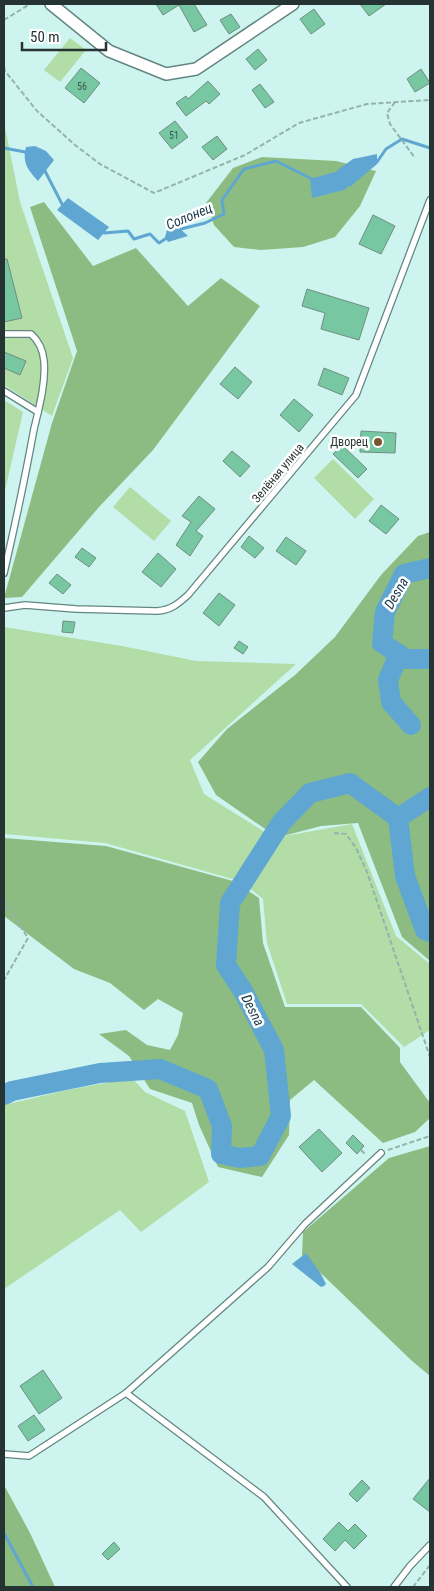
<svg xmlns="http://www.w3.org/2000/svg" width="434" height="1591" font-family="'Roboto Condensed',sans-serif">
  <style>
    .green { fill: #b2dda7 }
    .forest { fill: #8cbc81 }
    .water { fill: #5fa7d2 }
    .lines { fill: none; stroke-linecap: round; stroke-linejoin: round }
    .stream { stroke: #5fa7d2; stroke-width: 3 }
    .river { stroke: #5fa7d2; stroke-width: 20 }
    .building { fill: #77c7a3; stroke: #708e7f }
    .lane-casing { stroke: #638682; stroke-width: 8 }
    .street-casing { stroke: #638682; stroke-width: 14 }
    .path { stroke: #94b2ae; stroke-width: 2; stroke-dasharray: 5 2.5; stroke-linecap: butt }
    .lane { stroke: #fff; stroke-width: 5.5 }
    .street { stroke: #fff; stroke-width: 11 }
    .poi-dot { fill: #79552e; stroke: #fff; stroke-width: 2 }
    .labels { text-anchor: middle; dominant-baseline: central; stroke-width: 5; stroke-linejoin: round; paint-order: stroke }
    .number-label { font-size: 10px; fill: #3a594e }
    .poi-label { font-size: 12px; fill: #253432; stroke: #fff; text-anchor: end }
    .street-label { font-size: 12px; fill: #253432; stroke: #fff }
    .water-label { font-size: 14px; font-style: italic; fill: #17384a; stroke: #fff }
  </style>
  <rect width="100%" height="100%" fill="#cef4ef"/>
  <!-- green -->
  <g class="green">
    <path d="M70,38L86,50L60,82L44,70Z"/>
    <path d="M4,122L20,202L73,358L52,416L4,385Z"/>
    <path d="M4,400L23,412L4,495Z"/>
    <path d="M333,459L374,499L355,519L314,478Z"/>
    <path d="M130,487L171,521L154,541L113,507Z"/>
    <path d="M4,627L122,646L196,661L296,664L190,760L204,794L268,834L236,880L105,843L4,834Z"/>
    <path d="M352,824L396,936L430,964V1030L404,1047L361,1004H287L267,943L263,899L248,887L279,837Z"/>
    <path d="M132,1078L145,1092L185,1111L209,1182L141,1232L120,1210L4,1289V1105L68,1090Z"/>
  </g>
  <!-- forest -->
  <g class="forest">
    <path d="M262,157L336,161L376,171L360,206L335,237L303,247L261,250L234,247L214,225L206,203L233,168Z"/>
    <path d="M44,202L93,266L136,248L188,306L221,278L260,306L153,450L99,507L22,597L4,598L52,423L77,351L30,207Z"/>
    <path d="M430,532V961L402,937L358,823L321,826L279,837L268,831L216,795L198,762L227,729L295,675L335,637L381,575L418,536Z"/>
    <path d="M4,838L106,846L233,881L259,898L263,943L285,1007H361L400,1048V1062L430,1103V1118L415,1132L383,1143L314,1080L290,1100L289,1135L262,1177L218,1167L199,1125L192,1103L150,1089L129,1056L99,1034L126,1030L147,1045L170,1050L178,1035L183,1013L158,999L144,1010L110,983L74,969L4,916Z"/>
    <path d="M430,1146V1376L411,1360L302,1255L303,1232L389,1158Z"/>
    <path d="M4,1485L30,1533L55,1587H4Z"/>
  </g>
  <!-- water -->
  <g class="water">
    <path d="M35,146L46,151L54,160L38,181C28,170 22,163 26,147Z"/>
    <path d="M377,154V162L344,190L312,198L310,179L335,172L353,159Z"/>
    <path d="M68,198L109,227L98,240L57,210Z"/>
    <path d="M176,225L188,236L168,242L165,237L167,230Z"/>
    <path d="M306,1253L321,1274L326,1284L324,1286L321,1287L292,1264Z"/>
  </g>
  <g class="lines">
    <!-- stream -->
    <g class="stream">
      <path d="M4,148L25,152L27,154"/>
      <path d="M42,168L45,171L62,204L64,206"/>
      <path d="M350,185L377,162L386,149L402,139L430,148"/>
      <path d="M100,231L104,233L128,231L134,239L150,234L159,243L170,236"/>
      <path d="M177,232L181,229L205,223L224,214L222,200L244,169L276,161L312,179"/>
      <path d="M4,1533L33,1587"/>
    </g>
    <!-- river -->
    <g class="river">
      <path d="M430,568L404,574L385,612L382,643L406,659H430"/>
      <path d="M399,654L388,680L391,702L411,725"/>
      <path d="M398,818L430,797"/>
      <path d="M4,1095L12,1091L100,1073L160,1069L208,1089L222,1126L221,1154L240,1158L260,1156L281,1116L274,1050L243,991L226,965L230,903L281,823L310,793L350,783L398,818L405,876L425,930L430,932"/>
    </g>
  </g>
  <!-- building -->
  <g class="building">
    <path d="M156,4H194L207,25L194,32L179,5L163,15Z"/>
    <path d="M360,4H386L369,16Z"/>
    <path d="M314,9L325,24L311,34L300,19Z"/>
    <path d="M231,14L240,27L229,34L220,20Z"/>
    <path d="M258,49L267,60L255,70L246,59Z"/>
    <path d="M81,68L100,83L84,103L65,88Z"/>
    <path d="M421,69L430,83L415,92L407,79Z"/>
    <path d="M208,81L220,94L209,104L206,101L186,116L176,103L186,96L188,99Z"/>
    <path d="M260,84L274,102L265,108L252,90Z"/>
    <path d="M175,121L188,137L172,149L159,133Z"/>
    <path d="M217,136L227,149L213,160L202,147Z"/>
    <path d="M373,215L395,226L381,254L359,244Z"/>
    <path d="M4,259H7L22,318L4,322Z"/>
    <path d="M307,289L369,308L359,340L321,329L325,313L302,306Z"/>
    <path d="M4,352L26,361L20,375L4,368Z"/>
    <path d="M235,367L252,382L238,399L220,384Z"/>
    <path d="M324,368L349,378L342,395L318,385Z"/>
    <path d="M294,399L313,415L299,432L280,415Z"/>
    <path d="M361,431L396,433L395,453L360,452Z"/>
    <path d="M342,445L367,469L358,478L333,454Z"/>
    <path d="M232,451L250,466L240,477L223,461Z"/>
    <path d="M199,496L215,509L196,531L203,536L190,556L176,545L191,522L182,516Z"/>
    <path d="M381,505L399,519L386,534L369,521Z"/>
    <path d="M249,536L264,548L255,558L241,547Z"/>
    <path d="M286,537L306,551L296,565L276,551Z"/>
    <path d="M82,548L96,558L89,567L75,557Z"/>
    <path d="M158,553L176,569L161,587L142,572Z"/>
    <path d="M57,574L71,585L63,594L49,583Z"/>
    <path d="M219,593L235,605L219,626L203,613Z"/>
    <path d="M63,621L75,622L73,633L62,632Z"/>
    <path d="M239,641L248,647L243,654L234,648Z"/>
    <path d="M319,1129L342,1153L322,1172L299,1147Z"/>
    <path d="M353,1135L364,1146L357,1154L346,1143Z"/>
    <path d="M43,1370L62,1398L39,1414L20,1386Z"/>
    <path d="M34,1415L45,1430L28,1441L18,1426Z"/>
    <path d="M430,1478V1512L413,1499Z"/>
    <path d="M362,1480L370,1488L357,1502L349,1494Z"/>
    <path d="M339,1522L348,1531L355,1524L367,1536L354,1549L345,1540L335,1551L323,1539Z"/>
    <path d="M114,1542L120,1549L108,1560L102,1554Z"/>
  </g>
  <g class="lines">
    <defs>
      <g id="lane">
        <path d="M4,334H31C39,341 43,350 44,361C46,383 39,408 34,429C25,478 15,525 4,573"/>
        <path d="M4,391L38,412"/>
        <path d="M4,608L25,605L76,609L157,611C171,610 178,604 188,595L356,395L430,200"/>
        <path d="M126,1393L264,1497L347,1587"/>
        <path d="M4,1454L29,1456L126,1393L268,1267L305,1224L381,1153"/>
        <path d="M394,1587L410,1566L430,1545"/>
      </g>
      <path id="street" d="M51,4L109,51L166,74L196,69L293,4"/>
    </defs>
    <!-- lane casing -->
    <use href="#lane" class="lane-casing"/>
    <!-- street casing -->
    <use href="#street" class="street-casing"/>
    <!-- path -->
    <g class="path">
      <path d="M4,20L30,4"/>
      <path d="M4,67L5,71L37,111L75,145L100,164L154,193L245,155L299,123L367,104L430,100"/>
      <path d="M395,102L387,113L390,124L415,158"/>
      <path d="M334,833L346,834L356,848L367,872L430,1057"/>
      <path d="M4,900L28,938L4,980"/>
      <path d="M361,1150L366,1155"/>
      <path d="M388,1150L430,1136"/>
      <path d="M413,1587L430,1565"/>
    </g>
    <!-- lane -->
    <use href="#lane" class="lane"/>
    <!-- street -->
    <use href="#street" class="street"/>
  </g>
  <!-- markers -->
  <circle class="poi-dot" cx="378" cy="442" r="5"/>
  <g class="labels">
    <!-- number labels -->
    <g class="number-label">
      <text x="82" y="86">56</text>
      <text x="174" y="135">51</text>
    </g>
    <!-- poi labels -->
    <g class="poi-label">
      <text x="368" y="442">Дворец</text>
    </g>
    <!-- street labels -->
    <g class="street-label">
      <text transform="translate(278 473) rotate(-50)">Зелёная улица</text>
    </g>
    <!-- water labels -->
    <g class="water-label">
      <text transform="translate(189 216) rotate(-23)">Солонец</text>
      <text transform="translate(396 593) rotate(-60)">Desna</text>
      <text transform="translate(253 1010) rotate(63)">Desna</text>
    </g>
  </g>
  <!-- border -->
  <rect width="434" height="1591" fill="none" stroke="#253432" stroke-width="10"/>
  <!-- scale -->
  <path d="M22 42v8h84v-8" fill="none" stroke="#253432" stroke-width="2.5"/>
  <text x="30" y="42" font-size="15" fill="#253432" stroke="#ffffff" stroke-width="4" paint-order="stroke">50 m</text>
</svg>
